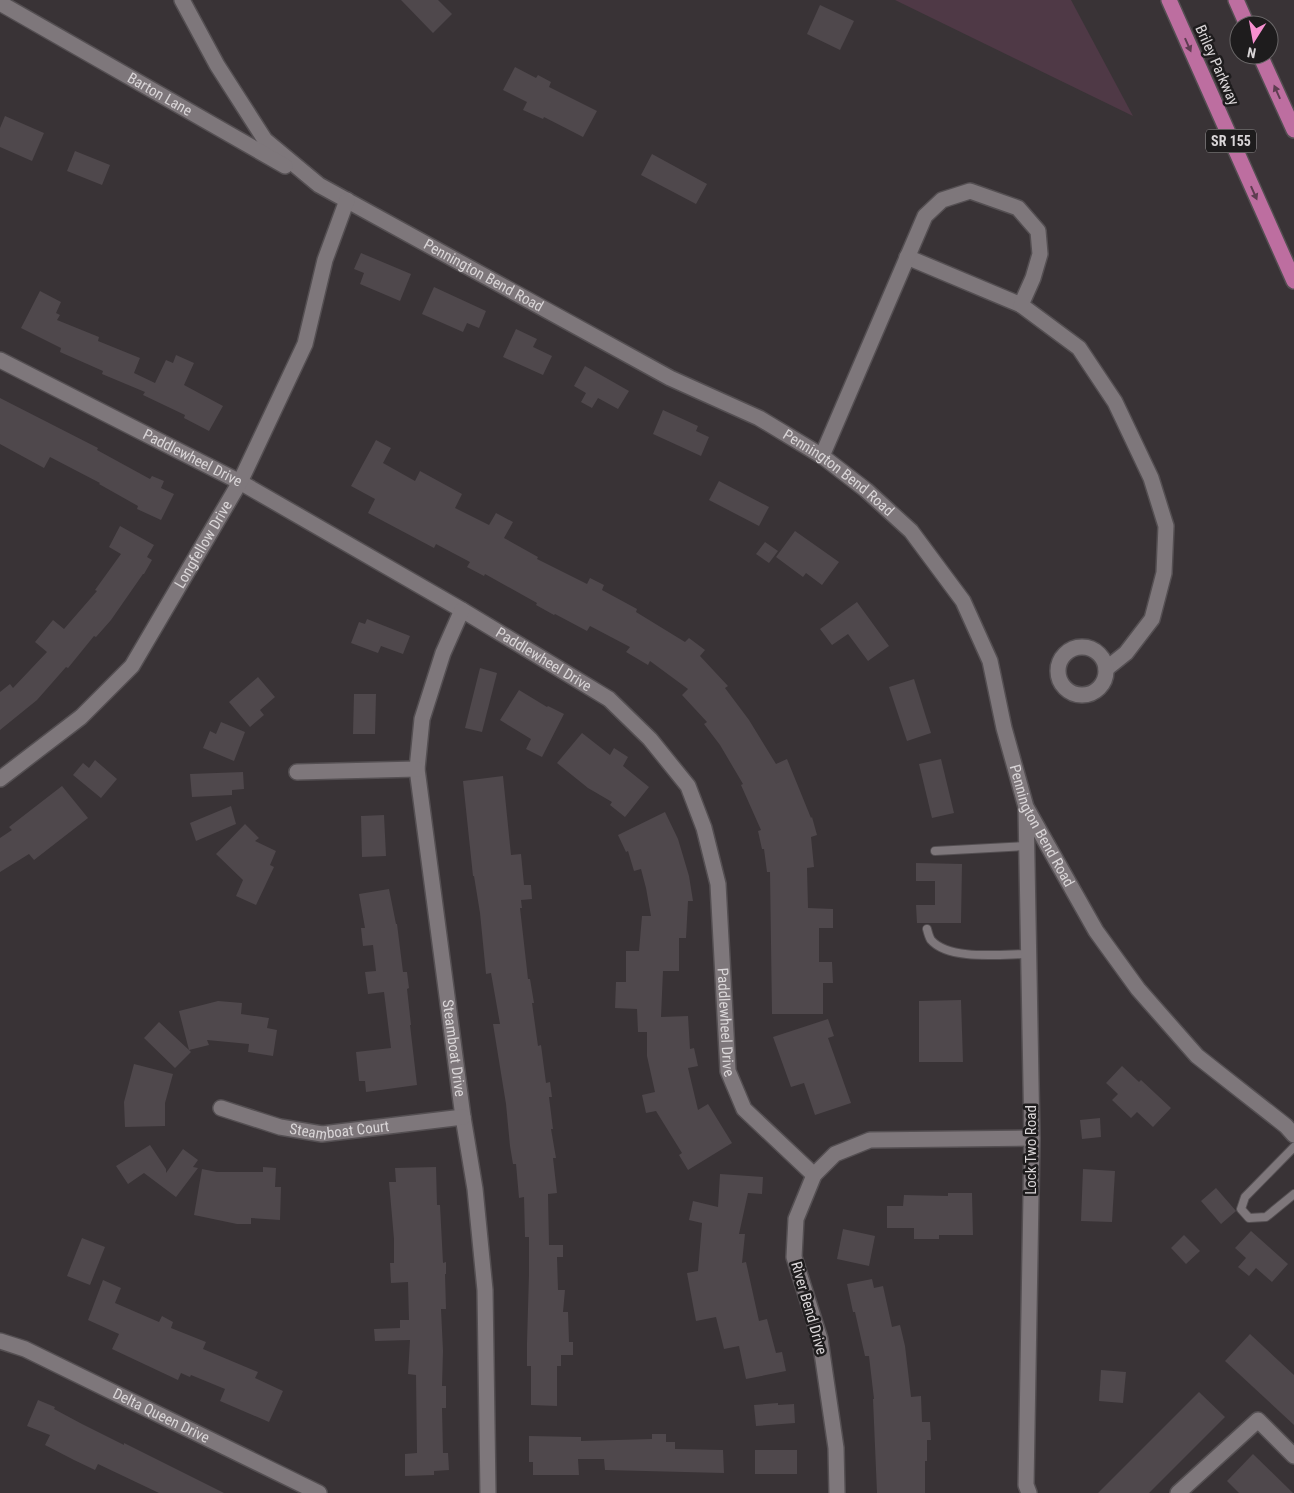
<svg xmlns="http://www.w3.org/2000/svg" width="1294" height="1493" font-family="'Roboto Condensed',sans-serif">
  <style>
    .green { fill: #4f3946 }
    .building { fill: #4f484c }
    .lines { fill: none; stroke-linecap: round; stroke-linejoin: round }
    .lane-casing { stroke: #544f52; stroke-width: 10 }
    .street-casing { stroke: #544f52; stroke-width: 18 }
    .highway-casing { stroke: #544f52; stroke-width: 18 }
    .lane { stroke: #7e777b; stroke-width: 8 }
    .street { stroke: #7e777b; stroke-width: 15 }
    .highway { stroke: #bd6ea0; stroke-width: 15 }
    .oneway { fill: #5e3d51 }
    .labels { text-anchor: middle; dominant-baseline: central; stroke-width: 5; stroke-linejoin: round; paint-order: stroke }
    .shield { fill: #1e1c1d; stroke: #a19e9f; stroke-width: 1 }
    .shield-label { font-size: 14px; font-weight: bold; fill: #d9d5d7 }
    .street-label { font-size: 15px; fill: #d9d5d7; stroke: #1e1c1d }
  </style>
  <rect width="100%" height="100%" fill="#393336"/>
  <!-- green -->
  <path class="green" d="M895,0H1071L1133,116Z"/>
  <!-- building -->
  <g class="building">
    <path d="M401,0H438L452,14L433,33Z"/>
    <path d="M820,5L854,21L840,50L807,34Z"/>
    <path d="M515,67L536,78L538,75L551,82L549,87L597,111L583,137L544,117L543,119L523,110L527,102L503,90Z"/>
    <path d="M5,116L44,133L32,161L0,147V128Z"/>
    <path d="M75,151L110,165L102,185L67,171Z"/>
    <path d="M652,154L707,184L696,204L641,175Z"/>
    <path d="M361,253L411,274L400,301L360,284L364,273L354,269Z"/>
    <path d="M434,287L486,311L479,328L467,323L463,332L422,314Z"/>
    <path d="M40,291L61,302L56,313L60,315L57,320L99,337L98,341L140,358L134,373L155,383L166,360L173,363L176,355L194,363L184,385L223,406L209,431L184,418L185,415L143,395L145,392L102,374L103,371L60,352L61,348L21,328Z"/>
    <path d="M516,329L537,339L533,347L552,356L543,375L503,357Z"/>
    <path d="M585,366L629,391L618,409L598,398L592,408L581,402L586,393L574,386Z"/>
    <path d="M0,398L98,448L97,450L150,479L152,476L164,481L161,488L174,494L161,520L137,509L138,506L99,484L100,483L50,457L44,468L0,444Z"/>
    <path d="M663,410L698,426L696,431L709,437L701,456L653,434Z"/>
    <path d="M376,440L391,448L383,463L415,481L420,471L462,494L455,508L489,525L496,513L513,522L504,538L538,557L537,559L587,584L590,578L604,585L602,590L637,609L636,612L685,642L689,638L705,650L700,656L728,686L725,688L749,720L776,764L787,759L811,818L812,817L817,835L811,837L814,867L807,868L808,908L833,909V928H819V962H832L833,983H823V1014H772L770,872H767L764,849H762L758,831L761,830L741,785L743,784L720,745L704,724L707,722L682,695L688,689L650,661L648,665L626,652L630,647L590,626L587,631L555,614L554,615L536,605L537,603L485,574L484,576L467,567L470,562L436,544L434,548L368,513L375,499L351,486Z"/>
    <path d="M719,481L769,507L759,526L709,500Z"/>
    <path d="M120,526L154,545L147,557L152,560L144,574H143L111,620L96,637L94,636L68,668L66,667L37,700L0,730V692L10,684L13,688L47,652L35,642L53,620L64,629L97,591L95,590L121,554L109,547Z"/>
    <path d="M795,531L839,562L822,585L806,573L803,577L776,557Z"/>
    <path d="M765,542L778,551L769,563L756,554Z"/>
    <path d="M857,602L889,646L868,661L848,634L832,645L820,629Z"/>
    <path d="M367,619L410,636L403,654L381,646L378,653L351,643L359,622L365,624Z"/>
    <path d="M480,668L497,673L482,732L465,728Z"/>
    <path d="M258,677L275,697L260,710L264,715L250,727L229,702Z"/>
    <path d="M914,679L931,733L907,741L889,687Z"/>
    <path d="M519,690L547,707L548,706L564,714L542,757L526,749L531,739L500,720Z"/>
    <path d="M354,694H376L375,734H353Z"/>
    <path d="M221,722L245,732L234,761L203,748L210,731L216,734Z"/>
    <path d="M582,733L610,755L614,748L628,757L623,766L649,787L625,817L610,805L612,802L588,788L557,763Z"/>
    <path d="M941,759L954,813L932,818L919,764Z"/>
    <path d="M95,760L117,779L101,798L73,775L83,763L89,768Z"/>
    <path d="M243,772L244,789L232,790V795L192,797L190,774Z"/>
    <path d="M503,776L511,855L521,854L524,885H531L532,899L521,900L522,908H520L528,979H530L534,1003H532L538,1046L541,1045L546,1083L550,1082L552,1097H549L553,1129H551L556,1158H553L557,1193L548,1194L549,1245H563V1257H557L558,1290H565L563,1312H568L569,1342H573V1355H561V1366H557V1406L531,1405V1366H527V1343L529,1274V1237H525L524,1197L519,1198L516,1164H513L510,1146L506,1104L493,1024H500L491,973L486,974L480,913L474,876H473L463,781Z"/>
    <path d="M62,786L88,818L34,860L29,854L0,872V838L12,830L9,827Z"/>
    <path d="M231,806L236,824L196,841L190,823Z"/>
    <path d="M665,812L678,839L689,876L693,901H688L686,938H679V971H663L661,1017L688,1016L690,1049L694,1048L698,1066L688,1068L698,1110L708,1104L732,1143L688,1170L679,1155L682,1153L656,1111L646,1113L642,1095L655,1092L647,1056V1032H638L637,1009L615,1008L616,982H626V951H639L642,916H651L646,888L641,869L634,871L628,851L626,852L618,835Z"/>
    <path d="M384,815L386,856L362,857L361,816Z"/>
    <path d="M245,824L259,838L255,841L276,851L270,865L274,867L256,905L236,896L243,880L216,854Z"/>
    <path d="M916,863L962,864L961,923H917L916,905H935V881H916Z"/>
    <path d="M389,889L396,924H397L403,972H407L409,988L407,989L411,1025H410L417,1085L366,1092L365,1081H359L356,1052L391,1048L384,992L368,994L365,972L376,971L373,945L363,946L361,928H365L359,894Z"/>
    <path d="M961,1000L963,1062H919V1001Z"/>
    <path d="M218,1001L242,1003L241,1014L269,1018L267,1028L277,1030L273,1056L248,1052L249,1044L207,1040L209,1045L189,1050L191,1052L175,1068L144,1038L159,1022L189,1050L179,1011Z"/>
    <path d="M828,1019L834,1036L828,1038L851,1103L815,1115L804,1083L791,1087L773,1037Z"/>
    <path d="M134,1064L173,1074L165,1103V1126L125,1127L124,1102Z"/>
    <path d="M1122,1066L1139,1082L1141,1080L1171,1108L1153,1127L1137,1112L1131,1118L1112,1100L1118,1094L1106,1083Z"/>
    <path d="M1100,1118L1101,1137L1082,1139L1080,1120Z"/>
    <path d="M150,1145L166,1169V1173L183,1149L198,1160L193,1167L198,1168L176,1197L144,1173L128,1184L116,1166Z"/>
    <path d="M263,1167L276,1168L275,1187H281L280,1220L251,1218V1224H237L194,1215L202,1169L217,1172H263Z"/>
    <path d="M436,1167L437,1205H440L443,1263L446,1262V1274H445L446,1309H441L443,1351L442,1386H446V1408H442L443,1453H448L449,1470L434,1471V1475L405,1476V1454L417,1453L416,1375L408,1374L410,1340L375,1341L374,1329L400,1328V1320H409L408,1282L391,1283L390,1263H394V1239L389,1182H396L395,1168Z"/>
    <path d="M1083,1169L1115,1171L1112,1222L1081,1221Z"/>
    <path d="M720,1174L763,1177L762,1194L748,1193L739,1234H745L742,1263L746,1262L759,1321L767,1319L776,1353L782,1352L786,1371L746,1379L739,1346L724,1349L716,1317L696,1321L687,1273L698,1271L702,1223L689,1220L693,1201L718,1207Z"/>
    <path d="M1216,1188L1236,1211L1221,1224L1201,1201Z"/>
    <path d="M948,1193H972L973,1235H939V1239H914V1228H887V1206H903L904,1195L948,1196Z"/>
    <path d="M843,1229L875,1236L869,1266L837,1259Z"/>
    <path d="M1251,1231L1288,1264L1272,1282L1256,1268L1249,1276L1238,1267L1246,1258L1235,1248Z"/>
    <path d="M1184,1235L1200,1251L1186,1264L1171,1248Z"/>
    <path d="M82,1238L105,1247L90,1285L67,1276Z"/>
    <path d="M872,1279L874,1288L883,1286L892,1327L900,1325L905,1346L911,1397L921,1396L922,1422H930L931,1440H927V1461H925V1493H877L873,1399H874L869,1356H865L855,1312H853L847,1284Z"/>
    <path d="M103,1280L121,1288L115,1303L159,1322L162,1316L173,1322L171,1328L206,1342L203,1349L258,1372L255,1378L283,1391L269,1422L220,1401L225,1389L191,1375L190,1377L181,1373L178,1380L112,1349L119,1334L88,1320Z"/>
    <path d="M1250,1334L1294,1375V1425L1225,1361Z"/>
    <path d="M1101,1370L1126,1372L1123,1403L1099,1401Z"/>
    <path d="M1199,1392L1225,1417L1149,1493H1098Z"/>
    <path d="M38,1400L55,1407L54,1409L82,1424L124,1445V1443L224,1493H159L98,1464L95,1470L74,1460L45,1445L50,1435L27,1426Z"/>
    <path d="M778,1403V1405L794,1404L795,1423L756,1426L754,1405Z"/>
    <path d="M652,1434H666V1442H675V1449L723,1450L724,1473L605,1470L604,1459H578L579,1475H533V1462H529V1436L581,1437V1441L652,1439Z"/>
    <rect x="755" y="1450" width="42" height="24"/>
    <path d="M1253,1454L1293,1493H1239L1227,1481Z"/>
  </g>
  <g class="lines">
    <defs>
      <g id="lane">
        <path d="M935,851L1027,846"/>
        <path d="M927,929C928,933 929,937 931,940C949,961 1003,954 1029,954"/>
        <path d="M1294,1147L1245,1197L1241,1209L1249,1218L1266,1217L1294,1194"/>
      </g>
      <g id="street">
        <path id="s1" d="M182,0L217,65L265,140L319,185L670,378L759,418L822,456L866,490L911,531L963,601L990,661L1004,728L1026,807L1096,931L1138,989L1197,1056L1286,1126L1294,1135"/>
        <path id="s2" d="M0,3L285,166"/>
        <path d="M907,257L1021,305"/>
        <path id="s3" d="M0,360L240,482L462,610L609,699L650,739L688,786L704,828L718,884L728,1071L744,1109L814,1175"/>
        <path d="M822,456L925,216L942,200L970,191L1018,208L1038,231L1040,254L1033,278L1021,305L1079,348L1115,402L1151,478L1166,526L1164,573L1152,619L1126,653L1106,669"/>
        <path id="s4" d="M462,610L443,653L422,719L417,769L463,1117L475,1189L485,1290L488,1493"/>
        <circle cx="1082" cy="671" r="24"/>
        <path d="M297,772L417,769"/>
        <path id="s5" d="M0,779L81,717L132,666L240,482L305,344L325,260L347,200"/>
        <path d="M1026,808L1032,1138L1026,1485L1029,1493"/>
        <path id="s6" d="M221,1108L280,1127L322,1134L463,1117"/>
        <path id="s7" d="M0,1341L25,1349L319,1493"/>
        <path d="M837,1493L836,1448L820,1339L794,1257L796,1219L814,1175L835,1154L870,1140L1032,1138"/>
        <path d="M1178,1493L1258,1420L1294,1456"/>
      </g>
      <g id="highway">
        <path d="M1169,0L1294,281"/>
        <path d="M1236,0L1247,25"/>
        <path d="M1260,55L1294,130"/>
      </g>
    </defs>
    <!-- lane casing -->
    <use href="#lane" class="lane-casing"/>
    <!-- street casing -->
    <use href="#street" class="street-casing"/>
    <!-- highway casing -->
    <use href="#highway" class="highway-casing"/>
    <!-- lane -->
    <use href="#lane" class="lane"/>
    <!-- street -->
    <use href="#street" class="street"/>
    <!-- highway -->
    <use href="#highway" class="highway"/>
  </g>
  <!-- one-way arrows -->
  <defs><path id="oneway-solid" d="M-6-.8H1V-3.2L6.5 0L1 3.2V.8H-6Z" transform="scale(1.25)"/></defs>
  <g class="oneway">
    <use href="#oneway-solid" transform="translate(1188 45) rotate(66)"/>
    <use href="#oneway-solid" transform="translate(1277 92) rotate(-114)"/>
    <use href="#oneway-solid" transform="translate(1254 193) rotate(66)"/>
  </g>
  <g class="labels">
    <!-- shield labels -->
    <rect class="shield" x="1206" y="129.5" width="50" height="23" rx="4"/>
    <g class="shield-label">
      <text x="1231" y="141">SR 155</text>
    </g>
    <!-- street labels -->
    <g class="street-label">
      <text transform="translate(1217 65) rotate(66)">Briley Parkway</text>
      <text stroke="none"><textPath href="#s2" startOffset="184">Barton Lane</textPath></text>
      <text stroke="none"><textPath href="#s1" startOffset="421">Pennington Bend Road</textPath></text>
      <text stroke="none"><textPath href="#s3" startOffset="216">Paddlewheel Drive</textPath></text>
      <text stroke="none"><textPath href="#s1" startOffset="828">Pennington Bend Road</textPath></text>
      <text stroke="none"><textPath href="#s5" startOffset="315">Longfellow Drive</textPath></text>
      <text stroke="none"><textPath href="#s3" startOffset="621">Paddlewheel Drive</textPath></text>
      <text stroke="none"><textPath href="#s1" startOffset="1248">Pennington Bend Road</textPath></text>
      <text stroke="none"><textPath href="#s3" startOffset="1056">Paddlewheel Drive</textPath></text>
      <text stroke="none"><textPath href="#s4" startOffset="448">Steamboat Drive</textPath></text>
      <text stroke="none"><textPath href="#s6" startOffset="122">Steamboat Court</textPath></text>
      <text transform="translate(1031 1150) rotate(-90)">Lock Two Road</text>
      <text transform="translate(809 1308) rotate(74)">River Bend Drive</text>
      <text stroke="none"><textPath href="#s7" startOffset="178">Delta Queen Drive</textPath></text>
    </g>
  </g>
  <!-- north arrow -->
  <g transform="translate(1254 40) rotate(191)"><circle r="24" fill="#1e1c1d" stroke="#696667"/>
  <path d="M0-4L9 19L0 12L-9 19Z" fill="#f690d0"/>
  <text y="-8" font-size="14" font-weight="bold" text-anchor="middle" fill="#d9d5d7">N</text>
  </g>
</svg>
